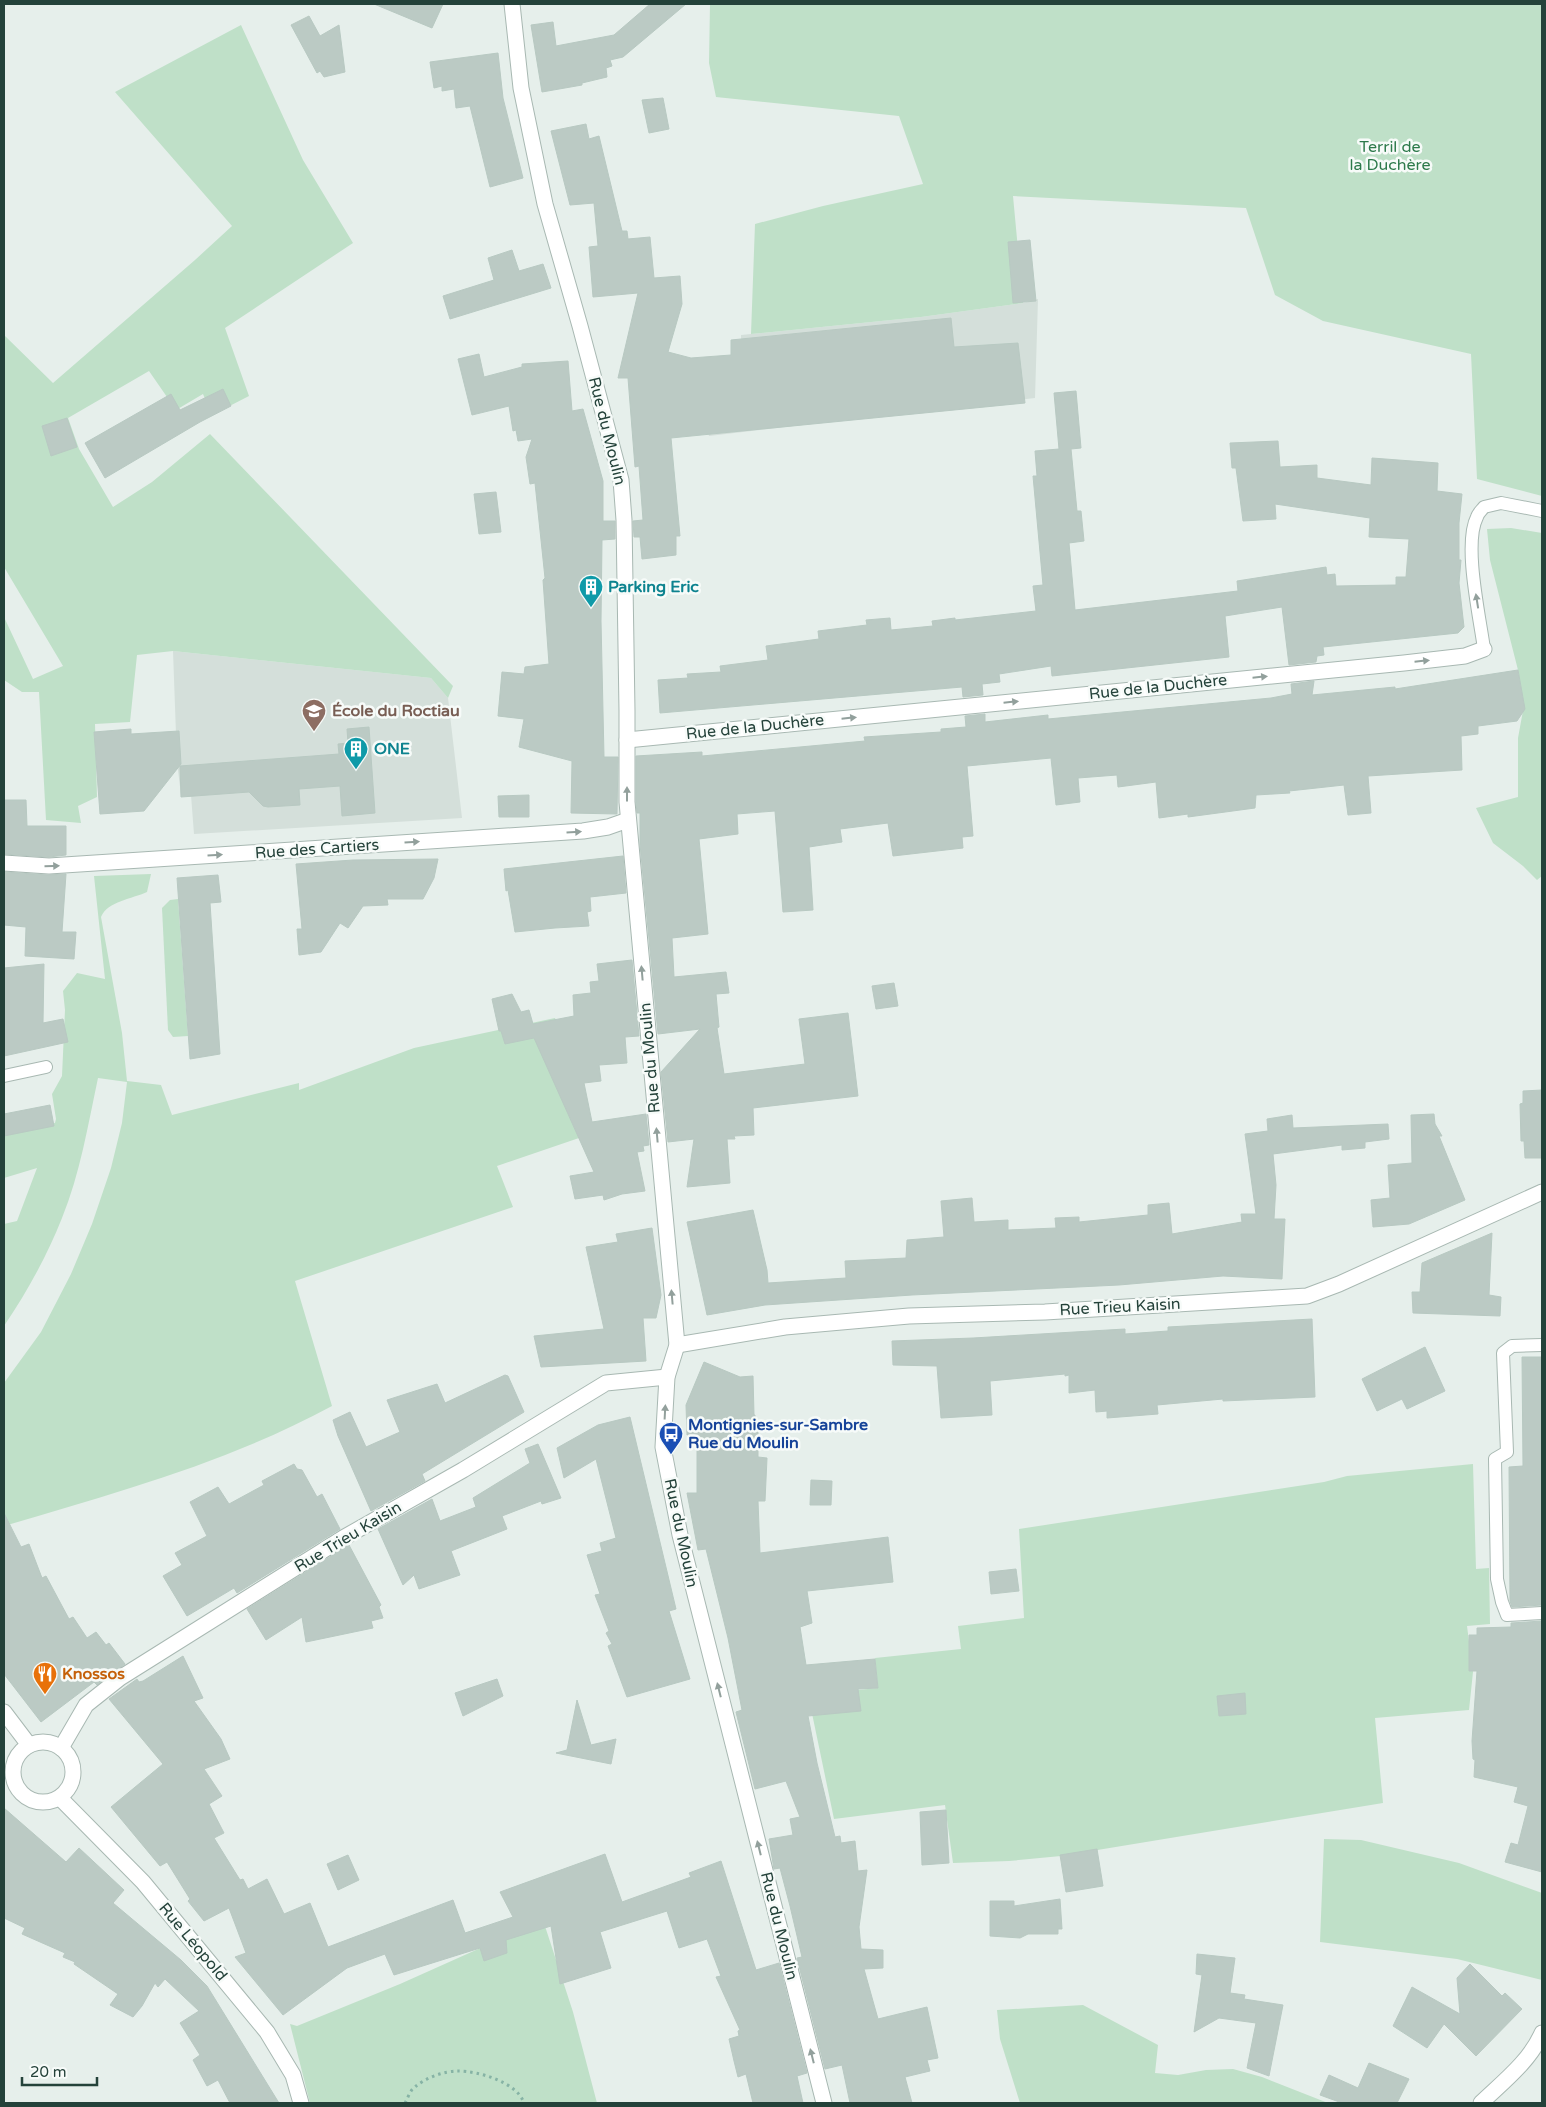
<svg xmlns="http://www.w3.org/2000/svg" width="1546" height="2107" font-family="'Varela Round',sans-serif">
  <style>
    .built { fill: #d4dfda }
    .green { fill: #bfe0c8 }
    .building { fill: #bbcac4; stroke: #b8c9c2 }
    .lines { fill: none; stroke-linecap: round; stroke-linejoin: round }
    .service-casing { stroke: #a8b8b2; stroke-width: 14 }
    .minor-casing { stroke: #a8b8b2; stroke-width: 17 }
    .tertiary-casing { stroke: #a8b8b2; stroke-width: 17 }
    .path { stroke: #86b3a5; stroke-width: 3; stroke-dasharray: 2.5 4; stroke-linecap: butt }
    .service { stroke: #fff; stroke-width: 12 }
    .minor { stroke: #fff; stroke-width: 15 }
    .tertiary { stroke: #fff; stroke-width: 15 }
    .oneway { fill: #92a09c }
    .labels { text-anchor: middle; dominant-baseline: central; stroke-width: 5; stroke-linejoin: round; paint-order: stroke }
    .park-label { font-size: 16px; fill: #2d7a4b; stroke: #f7fbf9 }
    .street-label { font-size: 16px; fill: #24423a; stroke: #f7fbf9 }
    .culture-label { font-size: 16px; font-weight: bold; fill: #0d838f; stroke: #f7fbf9; text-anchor: start }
    .education-label { font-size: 16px; font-weight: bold; fill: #785e54; stroke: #f7fbf9; text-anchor: start }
    .transit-label { font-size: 16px; font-weight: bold; fill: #164399; stroke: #f7fbf9; text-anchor: start }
    .food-label { font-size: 16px; font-weight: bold; fill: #c56008; stroke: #f7fbf9; text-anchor: start }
  </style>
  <rect width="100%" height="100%" fill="#e6efeb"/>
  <!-- built -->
  <g class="built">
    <path d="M1038,299L1035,398L709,436L700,403L741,357V335L921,317L1023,303Z"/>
    <path d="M173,651L431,678L448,698L462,818L194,834L191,795H181L177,762Z"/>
  </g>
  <!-- green -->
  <g class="green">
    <path d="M710,4H1542V496L1477,479L1471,354L1323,321L1275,295L1246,208L1013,196L1023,303L921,317L751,334L755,224L823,206L923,184L899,116L716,97L709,63Z"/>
    <path d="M241,25L303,160L353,243L225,328L249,396L212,415L203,394L176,410L149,371L68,418L79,449L113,507L152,482L210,434L453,686L448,698L431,678L173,651L137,655L130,722L95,724L97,797L78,806L81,823L46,820L39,692H22L4,680V617L33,679L63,666L4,567V335L53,383L195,260L232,226L115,92Z"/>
    <path d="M1511,528L1542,533V876L1537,880L1523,866L1493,843L1476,808L1518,797V738L1524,705L1518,670L1490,560L1487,529Z"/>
    <path d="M151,874L147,892C132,899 108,901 101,917L122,1033L127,1081L161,1085L172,1115L299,1083V1090L414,1048L555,1018L589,1106L566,1109L579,1138L497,1166L513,1207L295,1281L332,1406C229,1462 115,1493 4,1526V1383L41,1332L71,1274L92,1224L111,1168L122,1123L127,1082L98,1078C88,1125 80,1174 62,1218C47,1256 27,1292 4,1326V1224L17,1221L37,1168L4,1178V1134L55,1123L56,1119L52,1094L62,1076L65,1010L63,991L77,973L105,979L94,876Z"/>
    <path d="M178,899L188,1036L173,1037L168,1030L162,908L170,900Z"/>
    <path d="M1473,1464L1476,1569L1489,1568L1490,1624L1467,1626L1473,1672L1469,1710L1375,1718L1383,1803L1061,1856L1009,1861L953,1863L945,1805L834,1819L809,1699L828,1693L878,1688L875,1658L961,1649L958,1626L1024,1618L1019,1529L1324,1482L1347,1476Z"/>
    <path d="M1324,1839L1361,1840L1459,1863L1542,1893V1980L1457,1959L1320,1942Z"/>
    <path d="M543,1920L573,2012L597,2103H310L290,2024L297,2026L400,1984Z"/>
    <path d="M1083,2005L1158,2045L1155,2073L1178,2075L1206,2070L1233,2069L1262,2077L1328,2103H1020L1000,2039L997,2010Z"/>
  </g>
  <!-- building -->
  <g class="building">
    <path d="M374,4H443L432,28Z"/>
    <path d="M650,4H686L623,57L610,60L612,66L606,68L607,77L582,83V85L542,92L531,25L553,22L556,46L614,35Z"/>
    <path d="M309,16L320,36L339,25L345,72L324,77L320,71L317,73L291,25Z"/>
    <path d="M498,53L503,98L523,178L490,187L470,106L456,108L454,89L442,91V86L434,88L430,62Z"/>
    <path d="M663,98L669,129L649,133L642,100Z"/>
    <path d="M586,124L589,139L599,136L622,231H627L628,239L650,237L654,278L680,276L682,304L668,352L691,358L731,355V340L951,318L954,347L1018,343L1025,403L671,438L680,536H676V555L642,559L640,537H634L633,521L643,520L639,466L635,467L628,378H618L638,293L593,297L589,247L598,246L594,203L570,205L551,131Z"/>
    <path d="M1030,240L1036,301L1013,303L1008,242Z"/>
    <path d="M512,250L519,271L543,264L551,288L450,319L443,296L494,280L488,258Z"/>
    <path d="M479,354L484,377L522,367V364L568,361L572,411L583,409L603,481V521H615V539L602,540L601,621L604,757H618L617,814L571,813L572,761L519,747L524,719L498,716L502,672L524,674L525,667L549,664L543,580L545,578L535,483L530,484L526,457L532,439L518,441L516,430L513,431L509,406L472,415L458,359Z"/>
    <path d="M223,389L231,406L200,422L105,478L85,443L171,394L180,410Z"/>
    <path d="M1076,391L1081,448L1071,449L1077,511H1081L1084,541L1069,543L1075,610L1238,591L1237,581L1326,567L1327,575L1335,574L1336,586L1396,585V577H1406L1409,539L1369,537L1370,518L1275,504L1276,519L1243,521L1236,468H1232L1230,443L1278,441L1280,467L1317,465V478L1371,485L1372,458L1438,463L1437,491L1462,494L1459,523V560H1461L1459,583L1464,627L1458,633L1323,647L1324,655L1317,656L1316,662L1289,665L1282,607L1225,616L1229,657L1052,676L1051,666L999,674L1000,682L982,684L983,695L963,697L962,687L660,713L658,680L688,678L687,674L721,672L720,666L768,660L766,646L819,639L818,631L867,625L866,620L890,618L891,630L933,626L932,621L955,618V620L1036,611L1033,586L1043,585L1033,476H1037L1035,451L1059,449L1054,393Z"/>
    <path d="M67,418L77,447L51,456L42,426Z"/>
    <path d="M496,492L501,532L479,534L474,494Z"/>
    <path d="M1518,670L1525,709L1517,721L1478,726V734L1461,736L1462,770L1368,776L1371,813L1348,815L1344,785L1289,791L1290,793L1256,795L1255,808L1188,817V814L1159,818L1156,782L1118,787L1117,775L1078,778L1080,802L1056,805L1051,758L967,766L973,836L962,837L963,848L893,856L888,823L840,829L842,842L809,847L813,910L783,912L775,811L737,814L738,834L699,839L708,934L672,938L674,977L726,972L729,993L716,994L719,1027L717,1028L724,1074L805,1064L799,1019L848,1013L858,1096L753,1108L754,1135L734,1136L735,1139H727L730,1183L687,1187L694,1139L668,1142L661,1072L700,1029L658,1034L640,844V813H637L636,802V756L702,752V756L865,741L864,737L941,732V729L966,727L965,716L985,714V722L1048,715V719L1271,698L1292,694L1291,684L1314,681L1312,695L1395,687V689Z"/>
    <path d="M369,727L375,813L342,816L340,786L299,789L300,805L268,807L263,806L249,792L181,797L180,766L339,754L338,744L348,743L347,729Z"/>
    <path d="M131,729V734L179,731L181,764L144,811L100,814L94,732Z"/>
    <path d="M529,795V817H499L498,796Z"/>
    <path d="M4,800H26L27,826H66V855L49,857L4,854Z"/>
    <path d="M623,856L626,893L590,897L591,911L587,912L589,926L555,928L515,932L508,890L506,891L504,869Z"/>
    <path d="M438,859L434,878L423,899H387L388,905L363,906L348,928L340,923L321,952L299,955L297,929H302L296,864L353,860Z"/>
    <path d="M4,872L48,875L66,874L62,932H76L74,959L25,956L26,927L4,925Z"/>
    <path d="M218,875L221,902L210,903L220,1054L190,1059L177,878Z"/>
    <path d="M632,960L639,1036L625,1037L627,1063L599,1065L601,1081L584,1083L592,1122L646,1114L649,1145L643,1146L644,1151L637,1152L645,1191L622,1194L604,1200L603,1195L575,1199L570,1176L594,1172L534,1038L505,1044L501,1031H499L492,999L512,994L521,1012L529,1010L533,1024L574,1016L573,995L591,993L590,982L599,981L597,964Z"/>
    <path d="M44,964L43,1023L63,1019L68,1042L4,1056V968Z"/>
    <path d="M894,983L898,1006L876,1009L872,986Z"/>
    <path d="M1542,1090V1158H1525L1524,1141H1521L1520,1104L1523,1103V1091Z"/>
    <path d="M50,1105L54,1126L4,1136V1114Z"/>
    <path d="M1434,1114L1435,1124L1442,1136H1439L1465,1200L1409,1224L1373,1227L1371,1200L1390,1198L1388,1165L1412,1163L1411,1115Z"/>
    <path d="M1292,1115L1293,1128L1388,1124L1389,1139L1365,1142V1148L1342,1150V1145L1273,1154L1276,1185L1274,1219H1285L1282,1279L1223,1276L1119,1285L912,1295L765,1305L707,1315L687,1222L753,1210L767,1270L768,1283L846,1278L845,1261L906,1258L907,1240L944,1237L941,1201L972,1198L974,1222L1008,1220V1230L1056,1228L1055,1218L1079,1217V1222L1148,1215V1205L1169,1203L1172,1234L1242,1222L1241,1214H1256L1245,1134L1268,1131L1267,1119Z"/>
    <path d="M652,1228L661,1295L656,1318H643L646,1361L541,1367L534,1336L604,1329L586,1247L618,1242L616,1234Z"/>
    <path d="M1492,1233L1489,1295L1501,1297L1500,1316L1413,1313L1412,1292H1420L1422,1263Z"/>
    <path d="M1312,1319L1315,1397L1223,1401V1399L1157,1405L1158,1414L1107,1418V1411L1096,1412L1095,1390L1069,1393V1375L1065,1376V1374L990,1381L992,1415L941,1418L937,1366L893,1365L892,1341L973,1338L1108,1330L1125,1329V1334L1168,1331V1327Z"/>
    <path d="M1425,1347L1445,1391L1407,1409L1402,1399L1377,1411L1362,1379Z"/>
    <path d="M1522,1357H1542V1605L1512,1607L1510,1601L1509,1467L1523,1466Z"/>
    <path d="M704,1362L740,1377L753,1376L754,1415H755V1420H758V1457L767,1458L765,1501H758L760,1553L888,1537L893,1582L807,1591L812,1623L800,1627L806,1665L875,1659L878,1688L858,1689L861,1711L808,1716L817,1763L835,1837L840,1836L841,1843L855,1841L858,1871L867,1870L859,1927L861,1949L883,1950V1968L864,1969L878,2019L927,2007L938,2058L927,2060L930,2071L905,2077L912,2103H850L842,2065L825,2069L797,1958L802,1957L790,1906L780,1868L774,1869L769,1839L793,1835L790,1819L800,1817L786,1781L755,1789L736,1712L742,1710L728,1638L706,1549L698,1550L687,1493H697V1436L687,1435L686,1405Z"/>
    <path d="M505,1375L508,1376L524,1412L422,1474L425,1481L371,1511L338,1436L333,1420L350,1412L366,1447L400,1432L387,1400L437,1384L445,1403Z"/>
    <path d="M630,1417L676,1609L669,1611L690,1679L627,1697L608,1646L612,1644L606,1633L609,1631L595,1595L600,1594L587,1555L602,1551L600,1543L616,1538L596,1459L564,1478L557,1448L598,1425Z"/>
    <path d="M538,1444L561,1498L542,1504L541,1501L502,1516L507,1529L451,1551L460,1575L419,1589L414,1575L403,1585L378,1529L432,1499L440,1521L476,1507L473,1498L530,1463L525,1449Z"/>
    <path d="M294,1464L297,1469L302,1470L317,1497L322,1494L340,1529L237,1593L234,1588L187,1616L163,1576L182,1565L175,1553L207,1536L190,1502L218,1487L229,1504L264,1485L262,1481Z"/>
    <path d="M811,1480L832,1481L831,1505H810Z"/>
    <path d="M4,1513L21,1547L29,1544L42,1578L46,1576L69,1619L73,1617L87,1638L96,1632L106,1645L109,1643L125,1664L97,1685L94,1682L41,1722L4,1674Z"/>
    <path d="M349,1545L381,1605L379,1607L383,1618L371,1621L373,1628L306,1642L302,1617L266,1640L247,1609Z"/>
    <path d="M1016,1569L1019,1591L991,1594L989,1572Z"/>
    <path d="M1542,1621V1872L1505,1862L1511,1843L1518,1845L1528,1806L1514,1802L1518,1787L1474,1777L1475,1760L1473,1759L1472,1741L1477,1671H1469V1635H1477V1628L1511,1627V1623Z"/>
    <path d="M183,1656L203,1698L194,1701L221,1739L230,1759L204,1769L222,1796L209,1804L224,1833L214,1838L240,1880L243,1879L248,1889L267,1879L284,1914L310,1903L328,1947L453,1900L465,1933L513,1917L500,1892L605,1854L622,1902L691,1877L689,1873L721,1861L756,1970L779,1963L807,2073L797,2076L803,2103H753L746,2074L738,2077L734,2061L729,2039L739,2036L738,2031L740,2030L716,1977L721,1976L707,1939L679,1948L667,1911L600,1932L611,1968L560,1984L551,1926L506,1940L507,1953L484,1961L480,1948L394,1975L385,1954L347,1968L283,2015L235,1957L246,1953L229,1908L204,1921L188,1901L190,1899L167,1862L160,1866L111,1807L163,1764L109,1699L137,1679L139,1682L143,1681Z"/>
    <path d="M497,1679L503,1696L463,1716L455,1693Z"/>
    <path d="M1245,1693L1246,1714L1219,1716L1217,1696Z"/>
    <path d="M577,1700L591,1745L616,1739L611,1764L556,1753L567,1750Z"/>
    <path d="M4,1808L66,1862L79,1848L124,1890L113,1903L181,1960L207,1986L279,2103H230L218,2080L207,2086L193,2060L200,2055L180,2023L199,2011L165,1979L158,1987L155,1983L142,2006L133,2017L110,2005L118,1994L74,1964L75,1962L63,1957L65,1953L22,1934L25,1928L4,1918Z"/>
    <path d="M946,1810L949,1863L922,1865L920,1812Z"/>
    <path d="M1097,1849L1103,1886L1066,1892L1060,1855Z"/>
    <path d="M348,1855L359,1880L338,1890L327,1864Z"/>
    <path d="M1060,1899L1062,1929H1058V1934H1028L1020,1938L990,1936V1901H1014V1906Z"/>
    <path d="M1197,1954L1235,1958L1230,1993L1245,1995L1244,1999L1283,2005L1269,2076L1247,2068L1256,2023L1219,2018L1194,2032L1202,1975L1196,1974Z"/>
    <path d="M1470,1964L1502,1996L1505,1993L1522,2009L1476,2056L1444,2024L1427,2048L1393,2026L1412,1987L1460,2014L1457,1978Z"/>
    <path d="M1369,2063L1409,2079L1397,2103H1342L1320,2095L1329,2075L1358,2088Z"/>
  </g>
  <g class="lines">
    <defs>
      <g id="service">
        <path d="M1484,649C1480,618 1463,544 1477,517C1478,513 1482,510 1484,507L1501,503L1542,511"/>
        <path d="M4,1076L46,1067"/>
        <path d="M1542,1345L1512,1346L1503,1353L1507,1452L1495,1459L1497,1579L1502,1602L1507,1615L1542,1613"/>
      </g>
      <g id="minor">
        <path d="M512,4L521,88L545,204L580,326L621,480L624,520L627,711V802L677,1345L667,1377L663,1447L680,1535L824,2103"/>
        <path d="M627,740L1404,663L1465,656L1484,649"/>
        <path d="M4,863L49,866L583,831L608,827L628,820"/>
        <path d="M677,1345L785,1327L909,1316L1045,1312L1307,1296L1339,1284L1542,1192"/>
        <path d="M4,1712L29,1745"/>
        <circle cx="43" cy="1772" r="30"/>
        <path d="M61,1748L86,1705L120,1678L343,1538L463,1470L606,1383L667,1377"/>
        <path d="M60,1798L143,1882L267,2032L293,2075L301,2103"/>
      </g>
      <path id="tertiary" d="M1481,2103C1503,2082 1530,2061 1542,2033"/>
    </defs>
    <!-- service casing -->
    <use href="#service" class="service-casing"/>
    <!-- minor casing -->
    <use href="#minor" class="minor-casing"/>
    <!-- tertiary casing -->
    <use href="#tertiary" class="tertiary-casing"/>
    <!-- path -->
    <path class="path" d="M405,2103C408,2098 410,2090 415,2087C425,2078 444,2071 458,2071C478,2071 517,2082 524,2103"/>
    <!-- service -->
    <use href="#service" class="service"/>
    <!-- minor -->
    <use href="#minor" class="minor"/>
    <!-- tertiary -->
    <use href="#tertiary" class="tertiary"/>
  </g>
  <!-- one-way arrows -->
  <defs><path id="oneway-solid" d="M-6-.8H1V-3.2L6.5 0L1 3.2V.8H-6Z" transform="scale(1.25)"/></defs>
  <g class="oneway">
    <use href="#oneway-solid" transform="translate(1477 601) rotate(-99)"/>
    <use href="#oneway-solid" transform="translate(1422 661) rotate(-6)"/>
    <use href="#oneway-solid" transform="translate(1260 677) rotate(-6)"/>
    <use href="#oneway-solid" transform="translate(1011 702) rotate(-6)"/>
    <use href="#oneway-solid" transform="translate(849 718) rotate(-6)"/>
    <use href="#oneway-solid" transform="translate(627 794) rotate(-90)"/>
    <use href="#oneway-solid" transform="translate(574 832) rotate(-4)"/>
    <use href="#oneway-solid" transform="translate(412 842) rotate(-4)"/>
    <use href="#oneway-solid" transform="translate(215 855) rotate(-4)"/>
    <use href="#oneway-solid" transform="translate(52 866) rotate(-2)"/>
    <use href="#oneway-solid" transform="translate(642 973) rotate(-95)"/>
    <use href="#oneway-solid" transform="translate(657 1135) rotate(-95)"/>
    <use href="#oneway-solid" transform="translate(672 1297) rotate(-95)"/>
    <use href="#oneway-solid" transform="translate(665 1412) rotate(-87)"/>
    <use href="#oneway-solid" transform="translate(719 1690) rotate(-104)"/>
    <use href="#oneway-solid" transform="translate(759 1848) rotate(-104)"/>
    <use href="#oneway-solid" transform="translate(812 2056) rotate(-104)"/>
  </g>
  <!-- icons -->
  <defs>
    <symbol id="building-pin" viewBox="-11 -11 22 30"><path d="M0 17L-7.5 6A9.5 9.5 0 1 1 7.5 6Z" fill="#0f9aa8" stroke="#f7fbf9"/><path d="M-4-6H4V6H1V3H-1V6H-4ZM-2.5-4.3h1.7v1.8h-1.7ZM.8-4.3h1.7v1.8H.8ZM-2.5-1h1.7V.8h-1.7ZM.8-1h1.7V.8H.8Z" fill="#fff"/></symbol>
    <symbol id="school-pin" viewBox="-11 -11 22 30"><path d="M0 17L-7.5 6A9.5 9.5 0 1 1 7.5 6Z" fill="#8d6e63" stroke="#f7fbf9"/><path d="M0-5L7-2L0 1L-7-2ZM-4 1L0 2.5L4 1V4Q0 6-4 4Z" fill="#fff"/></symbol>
    <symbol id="bus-pin" viewBox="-11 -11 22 30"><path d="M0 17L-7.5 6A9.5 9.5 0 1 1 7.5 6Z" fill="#1a4fb4" stroke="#f7fbf9"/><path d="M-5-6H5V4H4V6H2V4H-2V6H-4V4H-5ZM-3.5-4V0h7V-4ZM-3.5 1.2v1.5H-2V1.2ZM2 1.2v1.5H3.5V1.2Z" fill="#fff"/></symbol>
    <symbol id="restaurant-pin" viewBox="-11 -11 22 30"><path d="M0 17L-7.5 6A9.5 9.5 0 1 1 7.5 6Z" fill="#e8710a" stroke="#f7fbf9"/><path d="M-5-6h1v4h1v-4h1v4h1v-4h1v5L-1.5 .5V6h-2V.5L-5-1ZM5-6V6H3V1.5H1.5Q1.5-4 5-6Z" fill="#fff"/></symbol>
  </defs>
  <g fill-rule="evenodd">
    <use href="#building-pin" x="577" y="573" width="28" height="38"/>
    <use href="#school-pin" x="300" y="697" width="28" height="38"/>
    <use href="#building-pin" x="342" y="735" width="28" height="38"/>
    <use href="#bus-pin" x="657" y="1420" width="28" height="38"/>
    <use href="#restaurant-pin" x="31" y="1660" width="28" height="38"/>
  </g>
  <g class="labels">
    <!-- park labels -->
    <g class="park-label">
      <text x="1390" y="147">Terril de<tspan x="1390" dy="18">la Duchère</tspan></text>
    </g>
    <!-- street labels -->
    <g class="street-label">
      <text transform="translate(607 431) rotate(76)">Rue du Moulin</text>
      <text transform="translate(1158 687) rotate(-6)">Rue de la Duchère</text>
      <text transform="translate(755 727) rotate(-6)">Rue de la Duchère</text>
      <text transform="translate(317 849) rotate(-4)">Rue des Cartiers</text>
      <text transform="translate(650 1058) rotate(-95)">Rue du Moulin</text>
      <text transform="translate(1120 1307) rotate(-3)">Rue Trieu Kaisin</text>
      <text transform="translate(681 1533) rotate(78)">Rue du Moulin</text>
      <text transform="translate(348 1537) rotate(-31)">Rue Trieu Kaisin</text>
      <text transform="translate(779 1926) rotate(76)">Rue du Moulin</text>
      <text transform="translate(193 1942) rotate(50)">Rue Léopold</text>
    </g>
    <!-- culture labels -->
    <g class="culture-label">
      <text x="608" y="587">Parking Eric</text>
      <text x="374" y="749">ONE</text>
    </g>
    <!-- education labels -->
    <g class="education-label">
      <text x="332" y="711">École du Roctiau</text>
    </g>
    <!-- transit labels -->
    <g class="transit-label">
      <text x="688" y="1425">Montignies-sur-Sambre<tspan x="688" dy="18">Rue du Moulin</tspan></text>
    </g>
    <!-- food labels -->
    <g class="food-label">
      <text x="62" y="1674">Knossos</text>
    </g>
  </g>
  <!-- border -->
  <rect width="1546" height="2107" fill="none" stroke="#24423a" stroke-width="10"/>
  <!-- scale -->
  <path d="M22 2077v8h75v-8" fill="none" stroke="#24423a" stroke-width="2.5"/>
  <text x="30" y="2077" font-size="15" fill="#24423a" stroke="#f7fbf9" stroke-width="4" paint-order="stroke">20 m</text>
</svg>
